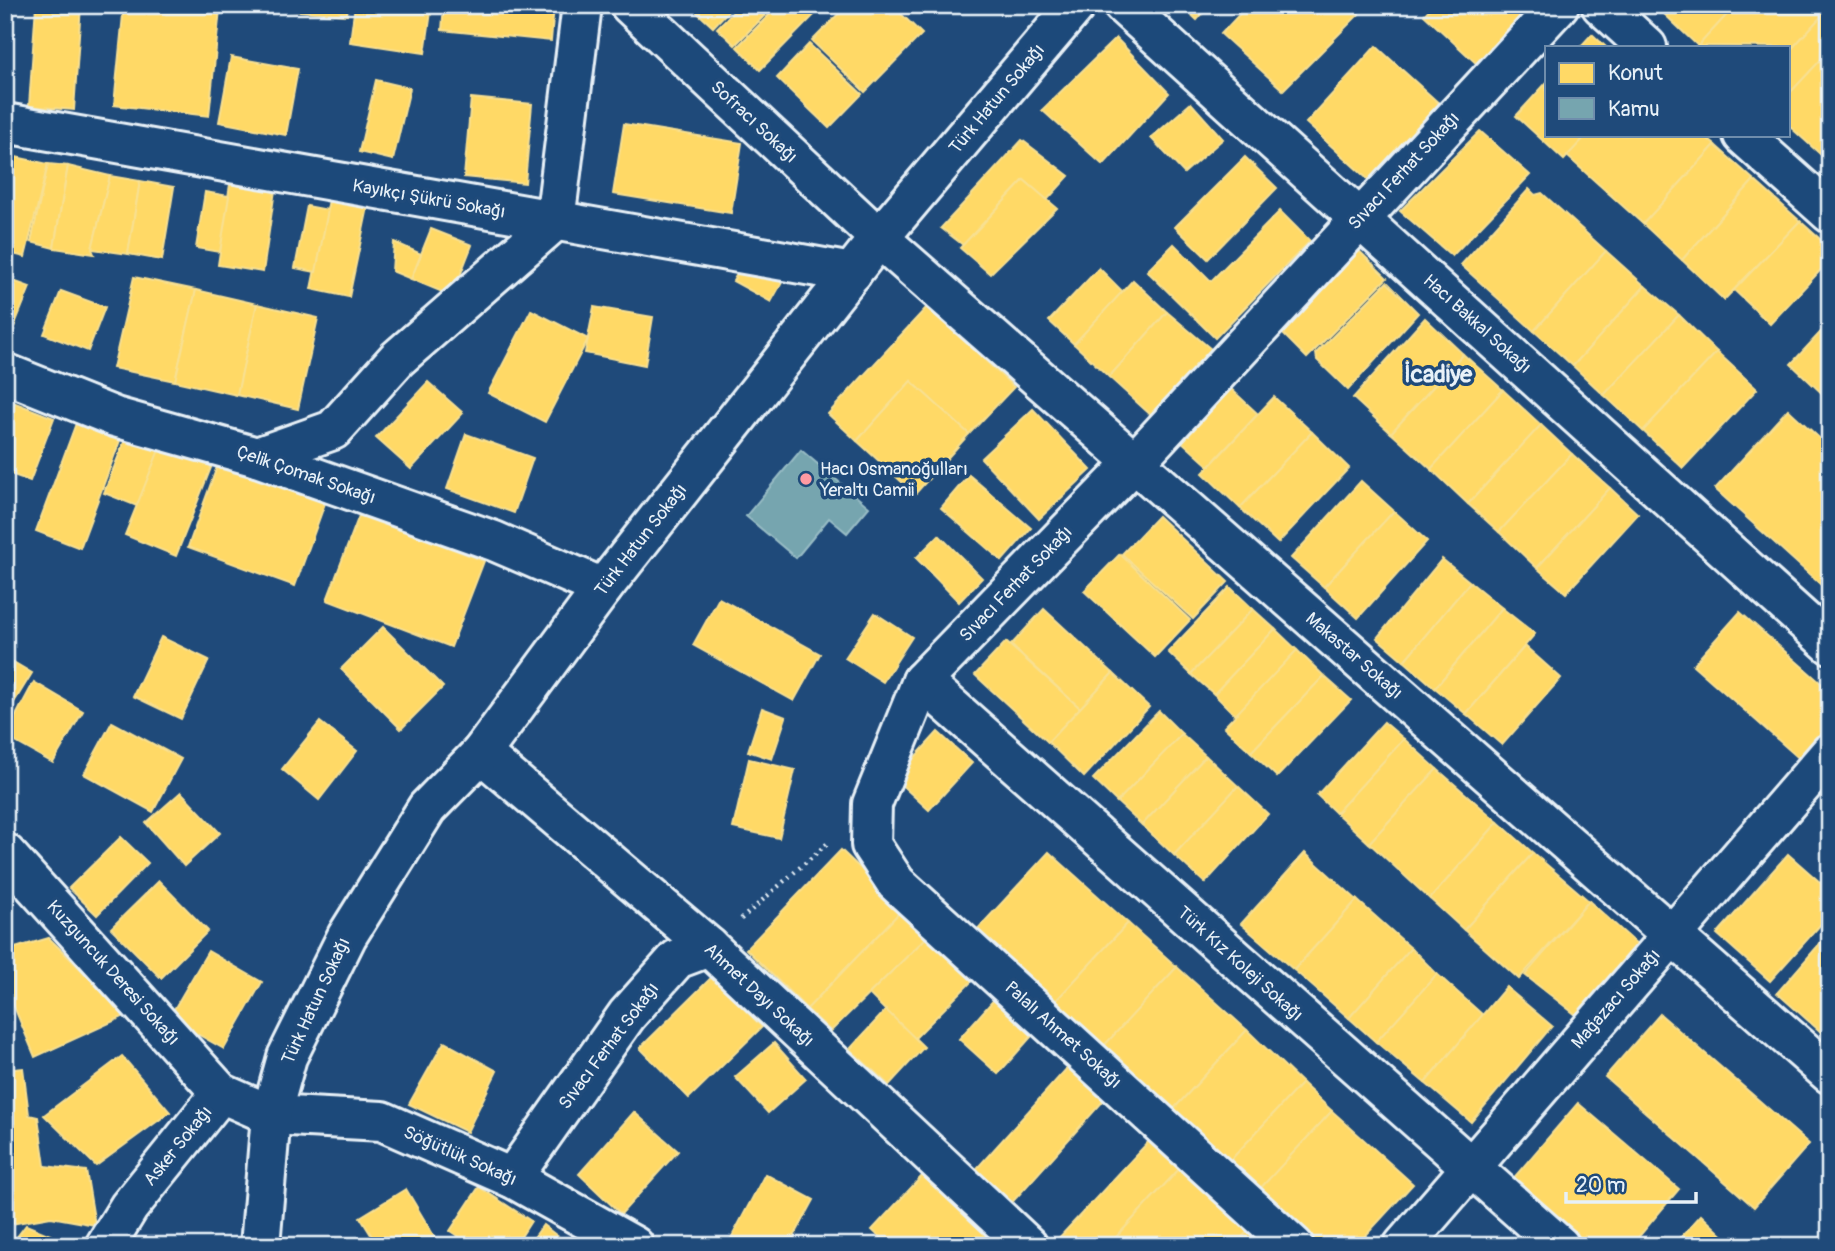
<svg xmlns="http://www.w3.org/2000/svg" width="1835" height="1251" font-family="Pangolin,sans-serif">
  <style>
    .homes { fill: #ffd966; stroke: #f8e092; stroke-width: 2 }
    .public { fill: #76a5af; stroke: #98bcc5; stroke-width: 2 }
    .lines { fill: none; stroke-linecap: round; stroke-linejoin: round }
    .minor-casing { stroke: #e8f1f8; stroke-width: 44 }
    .path { stroke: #e8f1f8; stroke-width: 4.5; stroke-dasharray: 2 5; stroke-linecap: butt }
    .minor { stroke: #1f4a7a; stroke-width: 38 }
    .poi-dot { fill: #ff9aa2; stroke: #1f4a7a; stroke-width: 2.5 }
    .labels { text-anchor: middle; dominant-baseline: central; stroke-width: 7; stroke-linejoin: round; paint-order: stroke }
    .street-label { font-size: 18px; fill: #e8f1f8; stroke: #1f4a7a }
    .poi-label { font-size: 18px; fill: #e8f1f8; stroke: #1f4a7a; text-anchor: start }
    .district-label { font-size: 24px; font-weight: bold; fill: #e8f1f8; stroke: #1f4a7a }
  </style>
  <rect width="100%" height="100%" fill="#1f4a7a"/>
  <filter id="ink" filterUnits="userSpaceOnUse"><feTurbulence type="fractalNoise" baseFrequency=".0143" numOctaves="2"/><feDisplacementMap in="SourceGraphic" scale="14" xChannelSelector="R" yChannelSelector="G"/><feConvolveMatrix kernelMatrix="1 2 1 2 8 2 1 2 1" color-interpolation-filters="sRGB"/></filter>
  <g filter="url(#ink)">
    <!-- homes -->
    <g class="homes">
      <path d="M36,5H81L74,110L29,106Z"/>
      <path d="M124,5L220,9L209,116L114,105Z"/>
      <path d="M274,5H348L347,15L274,9Z"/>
      <path d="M355,5H432L425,53L350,42Z"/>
      <path d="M444,5H554L551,41L442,30Z"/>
      <path d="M689,5H734L713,27Z"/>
      <path d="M740,5H775L735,45L717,28Z"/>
      <path d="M779,5H824L760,70L737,47Z"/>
      <path d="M847,5H892L922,34L865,92L812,41Z"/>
      <path d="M1181,5H1210L1197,20Z"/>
      <path d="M1248,5H1350L1359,14L1283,90L1221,34Z"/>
      <path d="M1433,5H1532L1477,64L1424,15Z"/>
      <path d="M1665,5H1736L1698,46L1660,10Z"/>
      <path d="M1736,5H1821L1826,11L1788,53V47L1698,46Z"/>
      <path d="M1826,11L1830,14V50L1788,95V53Z"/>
      <path d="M1592,34L1606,47H1580Z"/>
      <path d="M1116,38L1169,93L1103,165L1042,110Z"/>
      <path d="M809,44L862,94L829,128L777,78Z"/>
      <path d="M1376,46L1442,106L1372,183L1306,123Z"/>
      <path d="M1830,50V163L1788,125V95Z"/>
      <path d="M231,57L298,69L286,135L219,122Z"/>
      <path d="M376,80L410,88L393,160L359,152Z"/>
      <path d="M1546,83V135H1587L1564,160L1516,116Z"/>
      <path d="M471,98L532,104L525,183L464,177Z"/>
      <path d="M1191,103L1223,139L1184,173L1151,138Z"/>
      <path d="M624,124L742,143L731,213L613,194Z"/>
      <path d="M1480,131L1530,175L1452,256L1400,211Z"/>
      <path d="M1587,135H1703L1715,145L1643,224L1567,156Z"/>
      <path d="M1022,140L1069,176L1047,200L1024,180L963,245L941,228Z"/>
      <path d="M1715,145L1754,180L1682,260L1643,224Z"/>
      <path d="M11,156L48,164L25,257L5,252V179Z"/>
      <path d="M1245,157L1277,188L1208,259L1175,227Z"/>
      <path d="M48,164L68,166L54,248L31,242Z"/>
      <path d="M68,166L110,176L92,249L94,254L54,248Z"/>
      <path d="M110,176L140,181L128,254L92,249Z"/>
      <path d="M1024,180L1057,208L990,274L960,248Z"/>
      <path d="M1754,180L1800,221L1724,300L1682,260Z"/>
      <path d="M140,181L174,187L162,260L128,254Z"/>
      <path d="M230,184L275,190L263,272L218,265Z"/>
      <path d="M1529,189L1535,195L1542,193L1606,251L1534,331L1461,265Z"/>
      <path d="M205,192L229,196L220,252L196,248Z"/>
      <path d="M329,200L368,207L349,297L311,289Z"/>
      <path d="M307,206L328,210L316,272L295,268Z"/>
      <path d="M1280,211L1310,241L1215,338L1147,271L1174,244L1211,281Z"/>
      <path d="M1800,221L1830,248V260L1770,324L1734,290Z"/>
      <path d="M431,229L472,245L452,296L411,279Z"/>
      <path d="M1347,239L1387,278L1307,358L1270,321Z"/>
      <path d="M394,242L421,254L411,279L392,271Z"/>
      <path d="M1606,251L1645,286L1573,366L1534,331Z"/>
      <path d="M746,258L784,279L771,302L733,281Z"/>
      <path d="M1099,268L1123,292L1074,344L1049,321Z"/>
      <path d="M134,277L196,290L175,381L113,368Z"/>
      <path d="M5,278L30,287L13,329L5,326Z"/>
      <path d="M1133,280L1167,312L1109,377L1074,344Z"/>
      <path d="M1387,282L1418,313L1348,390L1317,360L1316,353Z"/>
      <path d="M1645,286L1679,315L1604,395L1573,366Z"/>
      <path d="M196,290L257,304L237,395L175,381Z"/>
      <path d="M61,291L105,307L88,351L44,334Z"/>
      <path d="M257,304L318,318L298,409L237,395Z"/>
      <path d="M594,307L653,317L645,365L585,353Z"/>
      <path d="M927,307L1014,387L969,434L911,381L857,441L828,414Z"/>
      <path d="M531,310L588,339L545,422L488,393Z"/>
      <path d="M1167,312L1211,349L1152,416L1109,377Z"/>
      <path d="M1679,315L1717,352L1643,431L1604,395Z"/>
      <path d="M1425,318L1463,354L1391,433L1353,398Z"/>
      <path d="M1830,322V401L1791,364Z"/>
      <path d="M1717,352L1757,389L1683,468L1643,431Z"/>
      <path d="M1463,354L1503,390L1431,469L1391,433Z"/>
      <path d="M911,381L969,434L915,494L857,441Z"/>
      <path d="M428,382L463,413L411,469L376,438Z"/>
      <path d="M1229,387L1258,414L1209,466L1180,440Z"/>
      <path d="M1503,390L1541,425L1468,504L1431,469Z"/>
      <path d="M1274,397L1312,432L1240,508L1203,473Z"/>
      <path d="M5,399L54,418L30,481L5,472Z"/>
      <path d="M1033,409L1091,470L1039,519L981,458Z"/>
      <path d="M1788,409L1830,448V593L1715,489Z"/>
      <path d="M78,418L122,435L80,548L36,531Z"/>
      <path d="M1541,425L1572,454L1499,532L1468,504Z"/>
      <path d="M1312,432L1349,468L1278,543L1240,508Z"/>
      <path d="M466,434L533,458L514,513L447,489Z"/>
      <path d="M126,437L159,451L137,506L104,493Z"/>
      <path d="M161,445L212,465L176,556L125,535Z"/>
      <path d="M1572,454L1610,488L1537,568L1499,532Z"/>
      <path d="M218,464L325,503L295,586L188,547Z"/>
      <path d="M969,475L1031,528L1002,561L941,508Z"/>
      <path d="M1361,481L1394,511L1324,587L1291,558Z"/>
      <path d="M1610,488L1638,514L1566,593L1537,568Z"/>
      <path d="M1394,511L1427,541L1358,618L1324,587Z"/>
      <path d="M360,513L484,561L451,647L327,600Z"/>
      <path d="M1158,516L1228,582L1193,619L1122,554Z"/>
      <path d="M939,535L982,578L959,602L916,558Z"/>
      <path d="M1120,554L1190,620L1155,657L1084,591Z"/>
      <path d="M1442,559L1470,582L1404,661L1377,638Z"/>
      <path d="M1470,582L1502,608L1435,688L1404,661Z"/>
      <path d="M1230,587L1253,609L1191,674L1168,652Z"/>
      <path d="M719,598L820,654L794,701L693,645Z"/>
      <path d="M1502,608L1535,634L1466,714L1435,688Z"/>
      <path d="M1044,609L1113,673L1080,708L1011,645Z"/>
      <path d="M1253,609L1275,629L1214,694L1191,674Z"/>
      <path d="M1740,612L1830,691V728L1801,760L1693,665Z"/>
      <path d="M875,613L912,637L883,682L845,658Z"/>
      <path d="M383,627L443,687L401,729L341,669Z"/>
      <path d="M1275,629L1297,650L1236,716L1214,694Z"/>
      <path d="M161,637L209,660L181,719L133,696Z"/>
      <path d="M1006,642L1080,708L1048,742L975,675Z"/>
      <path d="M1525,646L1561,678L1502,745L1466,714Z"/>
      <path d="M1297,650L1324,676L1251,752L1224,727Z"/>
      <path d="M5,657L32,673L5,717Z"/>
      <path d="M1113,673L1149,707L1084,777L1048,742Z"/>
      <path d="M1324,676L1351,700L1277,777L1251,752Z"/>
      <path d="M34,682L83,711L53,763L5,736Z"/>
      <path d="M762,708L786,717L772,759L748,751Z"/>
      <path d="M1159,711L1182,734L1117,802L1093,779Z"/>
      <path d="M112,722L181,759L153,812L84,774Z"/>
      <path d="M320,722L357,751L319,800L282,769Z"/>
      <path d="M1384,722L1404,739L1336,813L1317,795Z"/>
      <path d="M938,732L972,763L929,810L895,779Z"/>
      <path d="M1182,734L1206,756L1142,825L1117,802Z"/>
      <path d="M1404,739L1437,769L1369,843L1336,813Z"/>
      <path d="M1206,756L1238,786L1174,855L1142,825Z"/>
      <path d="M749,759L795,770L779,838L733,828Z"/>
      <path d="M1437,769L1498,822L1430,899L1369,843Z"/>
      <path d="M1238,786L1268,814L1205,883L1174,855Z"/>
      <path d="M181,792L220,833L184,866L146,823Z"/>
      <path d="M1498,822L1533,853L1464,930L1430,899Z"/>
      <path d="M121,837L148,863L97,915L69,888Z"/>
      <path d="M841,850L903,909L807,1009L746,949Z"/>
      <path d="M1049,852L1128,923L1052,1005L974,933Z"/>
      <path d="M1305,853L1357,900L1294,970L1241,924Z"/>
      <path d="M1533,853L1589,901L1519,979L1464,930Z"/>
      <path d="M1788,854L1830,891V914L1770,981L1717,934Z"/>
      <path d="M159,881L208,931L161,978L111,928Z"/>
      <path d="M1357,900L1411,948L1349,1018L1294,970Z"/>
      <path d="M1589,901L1638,945L1580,1018L1525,975Z"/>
      <path d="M903,909L930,934L831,1031L807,1009Z"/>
      <path d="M1128,923L1177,967L1101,1049L1052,1005Z"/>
      <path d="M1830,932V1040L1777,993Z"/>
      <path d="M930,934L974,979L914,1039L869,994Z"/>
      <path d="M49,938L127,1015L35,1057L5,985V951Z"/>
      <path d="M1411,948L1437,974L1376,1042L1349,1018Z"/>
      <path d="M208,951L262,982L224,1049L169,1018Z"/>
      <path d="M1177,967L1247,1030L1170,1113L1101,1049Z"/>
      <path d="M1437,974L1483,1015L1425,1083L1376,1042Z"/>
      <path d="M712,977L762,1027L689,1098L640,1048Z"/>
      <path d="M1506,987L1552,1026L1471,1122L1425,1083Z"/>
      <path d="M998,995L1038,1029L998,1074L959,1039Z"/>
      <path d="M886,1010L924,1047L889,1085L850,1049Z"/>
      <path d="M1660,1014L1809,1144L1754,1207L1605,1077Z"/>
      <path d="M1247,1030L1302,1083L1226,1165L1170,1113Z"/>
      <path d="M444,1042L497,1071L467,1132L409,1104Z"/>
      <path d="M774,1043L806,1079L768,1113L735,1077Z"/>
      <path d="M122,1056L170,1112L96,1166L44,1115Z"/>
      <path d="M1069,1066L1105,1099L1007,1208L971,1175Z"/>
      <path d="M23,1068L29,1115L38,1117L45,1166L86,1171L95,1225L51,1217L5,1225V1070Z"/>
      <path d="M1302,1083L1332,1111L1257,1192L1226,1165Z"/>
      <path d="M1578,1103L1679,1189L1631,1246H1590L1512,1180Z"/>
      <path d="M1332,1111L1413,1184L1356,1246H1315L1257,1192Z"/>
      <path d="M634,1112L678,1151L621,1214L579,1174Z"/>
      <path d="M1152,1138L1182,1166L1108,1246H1064L1057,1240Z"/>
      <path d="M1182,1166L1249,1230L1234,1246H1108Z"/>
      <path d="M765,1174L814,1200L789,1246H727Z"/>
      <path d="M923,1175L999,1246H889L872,1230Z"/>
      <path d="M479,1187L531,1221L515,1246H473L450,1231Z"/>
      <path d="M406,1189L440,1246H378L360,1217Z"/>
      <path d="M1701,1215L1734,1246H1673Z"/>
      <path d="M26,1225L72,1244L71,1246H10Z"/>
      <path d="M543,1225L570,1246H528Z"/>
      <path d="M1249,1230L1266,1246H1234Z"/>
    </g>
    <!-- public -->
    <path class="public" d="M801,450L869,507L847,533L829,518L796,558L746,516Z"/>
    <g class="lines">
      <defs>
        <g id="minor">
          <path d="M630,5L879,238L1830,1074"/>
          <path d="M1123,5L1830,644"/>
          <path d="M1601,5L1647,47"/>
          <path d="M5,123L852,273"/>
          <path d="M1743,135L1830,213"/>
          <path d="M5,373L115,417L257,457L494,541L603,588"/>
          <path d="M257,457L333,430L397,359L555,221L582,5"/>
          <path d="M922,681L1560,1246"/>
          <path d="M481,753L709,947L1028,1246"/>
          <path d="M5,853L221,1093L271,1115L382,1121L512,1178L634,1246"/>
          <path d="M512,1178L627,1015L677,959L709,947"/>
          <path d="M105,1246L129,1207L221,1093"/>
          <path d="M260,1246L271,1115L287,1057L347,936L427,808L481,753L603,588L879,238L1076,5"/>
          <path d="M1294,1246L896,883L871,845L872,804L922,681L1134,463L1559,5"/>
          <path d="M1403,1246L1830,753"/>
        </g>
      </defs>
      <!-- minor casing -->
      <use href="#minor" class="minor-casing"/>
      <!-- path -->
      <path class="path" d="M741,919L829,842"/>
      <!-- minor -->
      <use href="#minor" class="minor"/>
    </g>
  </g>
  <!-- markers -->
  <circle class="poi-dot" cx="806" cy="479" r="7"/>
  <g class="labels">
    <!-- street labels -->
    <g class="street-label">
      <text transform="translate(997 99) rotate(-50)">Türk Hatun Sokağı</text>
      <text transform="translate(754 122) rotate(43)">Sofracı Sokağı</text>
      <text transform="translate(1404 171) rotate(-47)">Sıvacı Ferhat Sokağı</text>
      <text transform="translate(429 199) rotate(10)">Kayıkçı Şükrü Sokağı</text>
      <text transform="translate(1477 324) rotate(42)">Hacı Bakkal Sokağı</text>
      <text transform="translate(306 475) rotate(19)">Çelik Çomak Sokağı</text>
      <text transform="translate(641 540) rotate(-52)">Türk Hatun Sokağı</text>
      <text transform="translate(1016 584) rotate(-46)">Sıvacı Ferhat Sokağı</text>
      <text transform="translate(1354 656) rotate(41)">Makastar Sokağı</text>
      <text transform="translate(1240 964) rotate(42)">Türk Kız Koleji Sokağı</text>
      <text transform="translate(113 973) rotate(48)">Kuzguncuk Deresi Sokağı</text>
      <text transform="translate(759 995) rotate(43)">Ahmet Dayı Sokağı</text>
      <text transform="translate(1616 999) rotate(-49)">Mağazacı Sokağı</text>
      <text transform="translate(316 1001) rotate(-65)">Türk Hatun Sokağı</text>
      <text transform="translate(1063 1035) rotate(42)">Palalı Ahmet Sokağı</text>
      <text transform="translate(609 1046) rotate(-53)">Sıvacı Ferhat Sokağı</text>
      <text transform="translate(178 1146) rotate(-51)">Asker Sokağı</text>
      <text transform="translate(460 1156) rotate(24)">Söğütlük Sokağı</text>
    </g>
    <!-- poi labels -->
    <g class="poi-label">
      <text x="820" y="469">Hacı Osmanoğulları<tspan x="820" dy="21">Yeraltı Camii</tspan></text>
    </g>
    <!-- district labels -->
    <g class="district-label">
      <text x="1438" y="374">İcadiye</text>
    </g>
  </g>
  <!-- margin -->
  <rect width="1835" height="1251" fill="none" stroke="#1f4a7a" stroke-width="28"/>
  <rect x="14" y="14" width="1807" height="1223" fill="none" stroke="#e8f1f8" stroke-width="2.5" filter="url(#ink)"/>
  <!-- legend -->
  <rect x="1545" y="46" width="245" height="91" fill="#1f4a7a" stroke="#6f8dac" stroke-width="2"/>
  <rect x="1559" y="63" width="35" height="21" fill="#ffd966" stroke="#6f8dac" stroke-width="2"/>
  <text x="1608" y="80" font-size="21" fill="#e8f1f8">Konut</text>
  <rect x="1559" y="98" width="35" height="21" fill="#76a5af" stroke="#6f8dac" stroke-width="2"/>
  <text x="1608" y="116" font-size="21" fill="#e8f1f8">Kamu</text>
  <!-- scale -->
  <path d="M1566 1192v10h130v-10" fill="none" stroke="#e8f1f8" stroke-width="3.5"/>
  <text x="1576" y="1192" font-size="21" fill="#e8f1f8" stroke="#1f4a7a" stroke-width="5" paint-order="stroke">20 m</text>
</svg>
